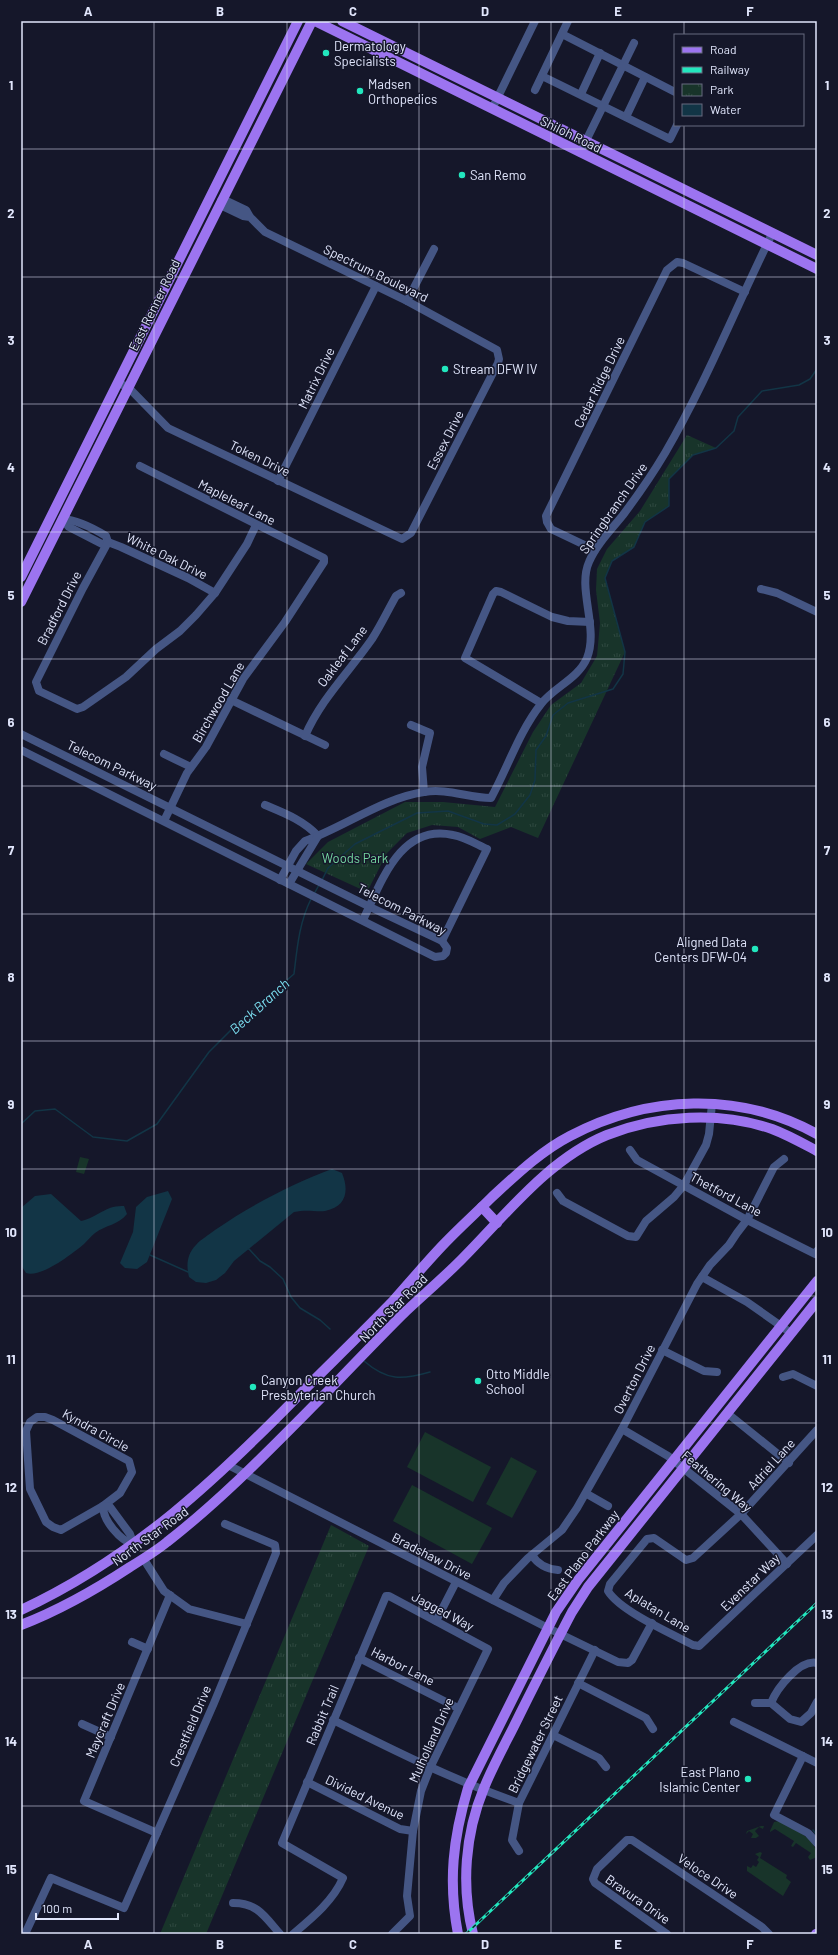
<svg xmlns="http://www.w3.org/2000/svg" width="838" height="1955" font-family="Barlow,sans-serif">
  <style>
    .green { fill: #18342a }
    .park { fill: url(#park-tufts) }
    .water { fill: #123546 }
    .lines { fill: none; stroke-linecap: round; stroke-linejoin: round }
    .stream { stroke: #123546; stroke-width: 1.5 }
    .minor { stroke: #455684; stroke-width: 8 }
    .major { stroke: #9c74f0; stroke-width: 10 }
    .rail-casing { stroke: #22e7be; stroke-width: 3 }
    .rail { stroke: #15172a; stroke-width: 1.5; stroke-dasharray: 4.5; stroke-linecap: butt }
    .grid { fill: none; stroke: #e1e6fc; stroke-width: 1; stroke-opacity: 0.55 }
    .poi-dot { fill: #22e7be; stroke: #15172a; stroke-width: 1.5 }
    .labels { text-anchor: middle; dominant-baseline: central; stroke-width: 3; stroke-linejoin: round; paint-order: stroke }
    .poi-label { font-size: 13px; fill: #e1e6fc; stroke: #15172a; text-anchor: start }
    .street-label { font-size: 13px; fill: #e1e6fc; stroke: #15172a }
    .park-label { font-size: 13px; fill: #74d69f; stroke: #15172a }
    .water-label { font-size: 14px; font-style: italic; fill: #7bdef0; stroke: #15172a }
    .neatline { fill: none; stroke: #e1e6fc; stroke-width: 1.5 }
    .grid-label { font-size: 13px; text-anchor: middle; font-weight: bold; fill: #e1e6fc }
  </style>
  <defs>
    <pattern id="park-tufts" width="24" height="20" patternUnits="userSpaceOnUse"><rect width="24" height="20" fill="#18342a"/><path d="M3 7l-1-3M5 7V3M7 7l1-3M15 17l-1-3M17 17v-4M19 17l1-3" fill="none" stroke="#2e483f"/></pattern>
  </defs>
  <rect width="100%" height="100%" fill="#15172a"/>
  <!-- green -->
  <g class="green">
    <path d="M80,1157L89,1159L84,1174L76,1172Z"/>
    <path d="M425,1432L491,1467L473,1502L407,1467Z"/>
    <path d="M511,1457L537,1471L512,1518L486,1504Z"/>
    <path d="M412,1485L492,1528L472,1564L393,1521Z"/>
    <path d="M779,1821C794,1829 817,1838 817,1857L810,1860L808,1857L811,1853L796,1843L793,1847L791,1846L794,1841L775,1829L770,1832V1831L774,1822Z"/>
    <path d="M761,1826H764L763,1829L759,1827L755,1831L759,1836L756,1838H751L753,1834L749,1831L746,1834L747,1831Z"/>
    <path d="M760,1852L762,1853L760,1858L787,1875L786,1878L791,1882L783,1896L747,1871V1866L751,1868L753,1865L756,1867L759,1862L757,1860L759,1857L755,1854Z"/>
  </g>
  <!-- park -->
  <g class="park">
    <path d="M687,435L716,448L693,455L669,479V506L645,522L634,547L612,561L605,578L625,652L538,838L511,827L480,839L458,827L432,825L407,833L387,853L367,892L306,864L328,842L405,802H443L495,807L533,732L551,705L581,683L597,656L600,623L596,590L597,569L607,549L640,511Z"/>
    <path d="M331,1525L369,1546L206,1934H160Z"/>
  </g>
  <!-- water -->
  <g class="water">
    <path d="M332,1169L342,1173C349,1190 347,1207 325,1211C315,1212 307,1209 294,1212L234,1261L225,1273L216,1280L206,1283L196,1282L189,1277C186,1265 187,1254 196,1245C201,1239 209,1235 215,1230C251,1205 292,1184 332,1169Z"/>
    <path d="M168,1191L172,1199L147,1262L137,1269L125,1268L120,1263L133,1232L136,1207L147,1197Z"/>
    <path d="M51,1194L81,1221C99,1217 105,1205 124,1206L127,1214C118,1225 106,1225 95,1233C91,1236 88,1240 84,1244C72,1254 41,1278 26,1273L21,1265V1208L35,1196Z"/>
  </g>
  <g class="lines">
    <!-- stream -->
    <g class="stream">
      <path d="M322,880L328,868L355,844L417,813L448,811L484,824L497,825L515,814L530,795L535,780L536,750L546,736L553,715L568,703L613,689L623,674L625,652L605,578L612,561L634,547L645,522L669,506V479L693,455L716,448L734,431L738,417L762,391L799,385L810,379L817,369"/>
      <path d="M314,894L319,885"/>
      <path d="M21,1124L35,1111L55,1109L93,1137L127,1141L157,1124L209,1052L247,1014L294,974C297,949 299,923 311,899"/>
      <path d="M248,1249H249L260,1261L270,1267L283,1279L291,1297L300,1308L320,1320L330,1329"/>
      <path d="M150,1255L188,1272"/>
      <path d="M364,1361C387,1381 402,1380 430,1372"/>
      <path d="M813,1830L815,1833"/>
    </g>
    <!-- minor -->
    <g class="minor">
      <path d="M562,34L675,92"/>
      <path d="M542,76L670,139L677,125"/>
      <path d="M535,90L568,21"/>
      <path d="M581,94L600,53"/>
      <path d="M492,109L535,21"/>
      <path d="M626,117L645,77"/>
      <path d="M580,153L634,43"/>
      <path d="M407,301L434,249"/>
      <path d="M118,383L128,387L168,428L402,539L411,533L498,363L499,359L497,350L407,301L265,232L250,217L246,210L225,200L221,201L222,206L243,216L250,217"/>
      <path d="M140,466L324,558V562L285,622L243,679L206,747L187,773L164,821"/>
      <path d="M278,481L376,286"/>
      <path d="M62,519L69,527L102,544L108,542L121,547L188,578L215,593"/>
      <path d="M62,519C78,520 93,528 106,536L108,542"/>
      <path d="M108,542L83,588L36,682L39,691L77,709L83,707L126,677L156,649L180,631L196,615L215,593L247,544L256,525"/>
      <path d="M595,550L551,529L547,522L546,516L667,270L677,262L683,263L745,292"/>
      <path d="M761,589L777,593L817,612"/>
      <path d="M231,700L325,745"/>
      <path d="M541,703L465,658L493,594L496,591L501,592L552,617L568,621L590,622"/>
      <path d="M411,725L430,733L422,767L424,792"/>
      <path d="M21,734L370,907L442,941L447,948L446,953L443,956L435,957L21,750"/>
      <path d="M305,736C321,699 349,672 372,639C381,625 388,610 396,596L401,593"/>
      <path d="M164,754L191,767"/>
      <path d="M265,805C284,813 303,820 318,836"/>
      <path d="M280,880L296,851L305,841C344,827 383,798 424,792C448,788 468,798 491,798C508,767 519,732 541,704C554,687 578,679 587,658C599,628 577,589 589,562C596,545 611,530 623,515C638,495 652,475 665,453C706,383 736,307 772,234"/>
      <path d="M289,884L318,836"/>
      <path d="M363,920C381,883 400,823 453,835C465,837 476,844 487,849L442,941"/>
      <path d="M630,1150L637,1160L747,1220L815,1254L817,1251"/>
      <path d="M557,1193L563,1201L628,1236L636,1237L646,1221L674,1197L684,1185L706,1145L709,1134L712,1104"/>
      <path d="M702,1277L747,1302L791,1333"/>
      <path d="M662,1350L704,1371L717,1372"/>
      <path d="M783,1377L793,1374L817,1386"/>
      <path d="M727,1413L789,1463"/>
      <path d="M37,1417H45L53,1420L129,1461L132,1472L120,1493L103,1506L61,1530L53,1527L46,1522L30,1489L26,1431L30,1422Z"/>
      <path d="M622,1429L668,1456L741,1514L787,1564"/>
      <path d="M817,1430L741,1514L693,1558L686,1560L654,1538L647,1539L610,1584L608,1591C620,1611 672,1634 693,1645L699,1646L817,1535"/>
      <path d="M228,1465L548,1628L618,1662L628,1663L632,1660L652,1623"/>
      <path d="M587,1494L608,1506"/>
      <path d="M103,1506L110,1507L130,1534L134,1545C120,1540 103,1521 103,1506Z"/>
      <path d="M532,1555C538,1565 547,1569 558,1570"/>
      <path d="M143,1558L164,1591L189,1609L247,1624"/>
      <path d="M493,1600L504,1583L528,1558L562,1530L577,1508L622,1429L697,1284L710,1265L729,1245L737,1233L747,1220L774,1167L784,1159"/>
      <path d="M436,1621L456,1582"/>
      <path d="M132,1642L148,1649"/>
      <path d="M359,1658L458,1708"/>
      <path d="M817,1663C800,1659 777,1688 771,1703L790,1719L801,1722L811,1713L817,1702"/>
      <path d="M578,1683L646,1718L653,1729"/>
      <path d="M755,1703H771"/>
      <path d="M333,1720C395,1751 453,1780 519,1803"/>
      <path d="M734,1722L817,1763"/>
      <path d="M82,1724L111,1737"/>
      <path d="M553,1735L599,1758L606,1767"/>
      <path d="M803,1756L774,1815L808,1833L817,1843"/>
      <path d="M307,1782L400,1829L413,1831"/>
      <path d="M157,1833L84,1801L170,1595"/>
      <path d="M519,1851L512,1840L519,1803L595,1650"/>
      <path d="M233,1903C258,1903 265,1917 280,1934"/>
      <path d="M25,1934L51,1878L124,1908L214,1703L276,1553L275,1545L225,1524"/>
      <path d="M293,1934C312,1918 333,1901 343,1878L282,1843L386,1596H389L488,1649L430,1768L421,1791L413,1831L407,1896L410,1916L392,1934"/>
      <path d="M667,1934L595,1883L593,1879L597,1869L627,1840H632L762,1927L769,1934"/>
    </g>
    <!-- major -->
    <g class="major">
      <path d="M315,21L817,269"/>
      <path d="M342,21L817,255"/>
      <path d="M21,577L298,21"/>
      <path d="M21,602L312,21"/>
      <path d="M482,1207L497,1223"/>
      <path d="M21,1610C135,1557 218,1478 305,1389C334,1360 364,1331 393,1301C409,1283 425,1264 442,1246C458,1229 476,1213 492,1197C516,1175 541,1151 570,1136C648,1095 739,1091 817,1134"/>
      <path d="M21,1625C60,1610 95,1590 130,1567C143,1559 156,1551 167,1542C226,1496 277,1442 330,1389C354,1364 378,1339 403,1314C422,1296 442,1279 461,1260C505,1216 548,1159 607,1135C658,1115 720,1111 772,1129C788,1135 802,1143 817,1151"/>
      <path d="M458,1934C448,1882 453,1838 468,1788L556,1612L578,1580L817,1281"/>
      <path d="M473,1934C461,1886 465,1834 484,1788C494,1763 508,1739 520,1714C537,1680 554,1646 572,1612L588,1587L817,1301"/>
      <path d="M816,1934H817"/>
    </g>
    <defs>
      <path id="rail" d="M466,1934L817,1603"/>
    </defs>
    <!-- rail casing -->
    <use href="#rail" class="rail-casing"/>
    <!-- rail -->
    <use href="#rail" class="rail"/>
  </g>
  <!-- grid -->
  <path class="grid" d="M154,21V1934M287,21V1934M419,21V1934M551,21V1934M684,21V35M684,125V1934M21,149H817M21,277H817M21,404H817M21,532H817M21,659H817M21,786H817M21,914H817M21,1041H817M21,1169H817M21,1296H817M21,1423H817M21,1551H817M21,1678H817M21,1806H817"/>
  <!-- markers -->
  <g class="poi-dot">
    <circle cx="326" cy="53" r="4"/>
    <circle cx="360" cy="91" r="4"/>
    <circle cx="462" cy="175" r="4"/>
    <circle cx="445" cy="369" r="4"/>
    <circle cx="755" cy="949" r="4"/>
    <circle cx="478" cy="1381" r="4"/>
    <circle cx="253" cy="1387" r="4"/>
    <circle cx="748" cy="1779" r="4"/>
  </g>
  <g class="labels">
    <!-- poi labels -->
    <g class="poi-label">
      <text x="334" y="46">Dermatology<tspan x="334" dy="15">Specialists</tspan></text>
      <text x="368" y="84">Madsen<tspan x="368" dy="15">Orthopedics</tspan></text>
      <text x="470" y="175">San Remo</text>
      <text x="453" y="369">Stream DFW IV</text>
      <text x="747" y="942" text-anchor="end">Aligned Data<tspan x="747" dy="15">Centers DFW-04</tspan></text>
      <text x="486" y="1374">Otto Middle<tspan x="486" dy="15">School</tspan></text>
      <text x="261" y="1380">Canyon Creek<tspan x="261" dy="15">Presbyterian Church</tspan></text>
      <text x="740" y="1772" text-anchor="end">East Plano<tspan x="740" dy="15">Islamic Center</tspan></text>
    </g>
    <!-- street labels -->
    <g class="street-label">
      <text transform="translate(571 134) rotate(26)">Shiloh Road</text>
      <text transform="translate(376 273) rotate(26)">Spectrum Boulevard</text>
      <text transform="translate(154 305) rotate(-64)">East Renner Road</text>
      <text transform="translate(316 378) rotate(-64)">Matrix Drive</text>
      <text transform="translate(599 382) rotate(-64)">Cedar Ridge Drive</text>
      <text transform="translate(445 440) rotate(-63)">Essex Drive</text>
      <text transform="translate(260 458) rotate(26)">Token Drive</text>
      <text transform="translate(237 502) rotate(27)">Mapleleaf Lane</text>
      <text transform="translate(613 508) rotate(-55)">Springbranch Drive</text>
      <text transform="translate(167 556) rotate(26)">White Oak Drive</text>
      <text transform="translate(59 608) rotate(-63)">Bradford Drive</text>
      <text transform="translate(342 656) rotate(-53)">Oakleaf Lane</text>
      <text transform="translate(218 702) rotate(-60)">Birchwood Lane</text>
      <text transform="translate(112 765) rotate(26)">Telecom Parkway</text>
      <text transform="translate(402 909) rotate(27)">Telecom Parkway</text>
      <text transform="translate(726 1194) rotate(28)">Thetford Lane</text>
      <text transform="translate(393 1308) rotate(-45)">North Star Road</text>
      <text transform="translate(634 1379) rotate(-63)">Overton Drive</text>
      <text transform="translate(96 1430) rotate(29)">Kyndra Circle</text>
      <text transform="translate(771 1464) rotate(-48)">Adriel Lane</text>
      <text transform="translate(717 1481) rotate(40)">Feathering Way</text>
      <text transform="translate(150 1536) rotate(-36)">North Star Road</text>
      <text transform="translate(583 1555) rotate(-53)">East Plano Parkway</text>
      <text transform="translate(432 1556) rotate(27)">Bradshaw Drive</text>
      <text transform="translate(750 1582) rotate(-44)">Evenstar Way</text>
      <text transform="translate(658 1610) rotate(31)">Aplatan Lane</text>
      <text transform="translate(443 1611) rotate(28)">Jagged Way</text>
      <text transform="translate(403 1666) rotate(27)">Harbor Lane</text>
      <text transform="translate(322 1715) rotate(-67)">Rabbit Trail</text>
      <text transform="translate(105 1720) rotate(-67)">Maycraft Drive</text>
      <text transform="translate(190 1726) rotate(-67)">Crestfield Drive</text>
      <text transform="translate(431 1740) rotate(-66)">Mulholland Drive</text>
      <text transform="translate(535 1744) rotate(-64)">Bridgewater Street</text>
      <text transform="translate(365 1797) rotate(26)">Divided Avenue</text>
      <text transform="translate(708 1876) rotate(34)">Veloce Drive</text>
      <text transform="translate(638 1899) rotate(35)">Bravura Drive</text>
    </g>
    <!-- park labels -->
    <g class="park-label">
      <text x="355" y="858">Woods Park</text>
    </g>
    <!-- water labels -->
    <g class="water-label">
      <text transform="translate(259 1006) rotate(-42)">Beck Branch</text>
    </g>
  </g>
  <!-- border -->
  <rect width="838" height="1955" fill="none" stroke="#15172a" stroke-width="44"/>
  <!-- legend -->
  <rect x="674" y="34" width="130" height="92" fill="#15172a" stroke="#676a7e"/>
  <rect x="682" y="47" width="20" height="6" fill="#9c74f0" stroke="#676a7e"/>
  <text x="710" y="54" font-size="12" fill="#e1e6fc">Road</text>
  <rect x="682" y="67" width="20" height="6" fill="#22e7be" stroke="#676a7e"/>
  <text x="710" y="74" font-size="12" fill="#e1e6fc">Railway</text>
  <rect x="682" y="84" width="20" height="12" fill="url(#park-tufts)" stroke="#676a7e"/>
  <text x="710" y="94" font-size="12" fill="#e1e6fc">Park</text>
  <rect x="682" y="104" width="20" height="12" fill="#123546" stroke="#676a7e"/>
  <text x="710" y="114" font-size="12" fill="#e1e6fc">Water</text>
  <!-- scale -->
  <path d="M36 1913v6h82v-6" fill="none" stroke="#e1e6fc" stroke-width="2"/>
  <text x="42" y="1913" font-size="12" fill="#e1e6fc" stroke="#15172a" stroke-width="3" paint-order="stroke">100 m</text>
  <rect x="22" y="22" width="794" height="1911" class="neatline"/>
  <g class="grid-label">
    <text x="88" y="16">A</text>
    <text x="220" y="16">B</text>
    <text x="353" y="16">C</text>
    <text x="485" y="16">D</text>
    <text x="618" y="16">E</text>
    <text x="750" y="16">F</text>
    <text x="11" y="90">1</text>
    <text x="827" y="90">1</text>
    <text x="11" y="218">2</text>
    <text x="827" y="218">2</text>
    <text x="11" y="345">3</text>
    <text x="827" y="345">3</text>
    <text x="11" y="472">4</text>
    <text x="827" y="472">4</text>
    <text x="11" y="600">5</text>
    <text x="827" y="600">5</text>
    <text x="11" y="727">6</text>
    <text x="827" y="727">6</text>
    <text x="11" y="855">7</text>
    <text x="827" y="855">7</text>
    <text x="11" y="982">8</text>
    <text x="827" y="982">8</text>
    <text x="11" y="1109">9</text>
    <text x="827" y="1109">9</text>
    <text x="11" y="1237">10</text>
    <text x="827" y="1237">10</text>
    <text x="11" y="1364">11</text>
    <text x="827" y="1364">11</text>
    <text x="11" y="1492">12</text>
    <text x="827" y="1492">12</text>
    <text x="11" y="1619">13</text>
    <text x="827" y="1619">13</text>
    <text x="11" y="1746">14</text>
    <text x="827" y="1746">14</text>
    <text x="11" y="1874">15</text>
    <text x="827" y="1874">15</text>
    <text x="88" y="1949">A</text>
    <text x="220" y="1949">B</text>
    <text x="353" y="1949">C</text>
    <text x="485" y="1949">D</text>
    <text x="618" y="1949">E</text>
    <text x="750" y="1949">F</text>
  </g>
</svg>
